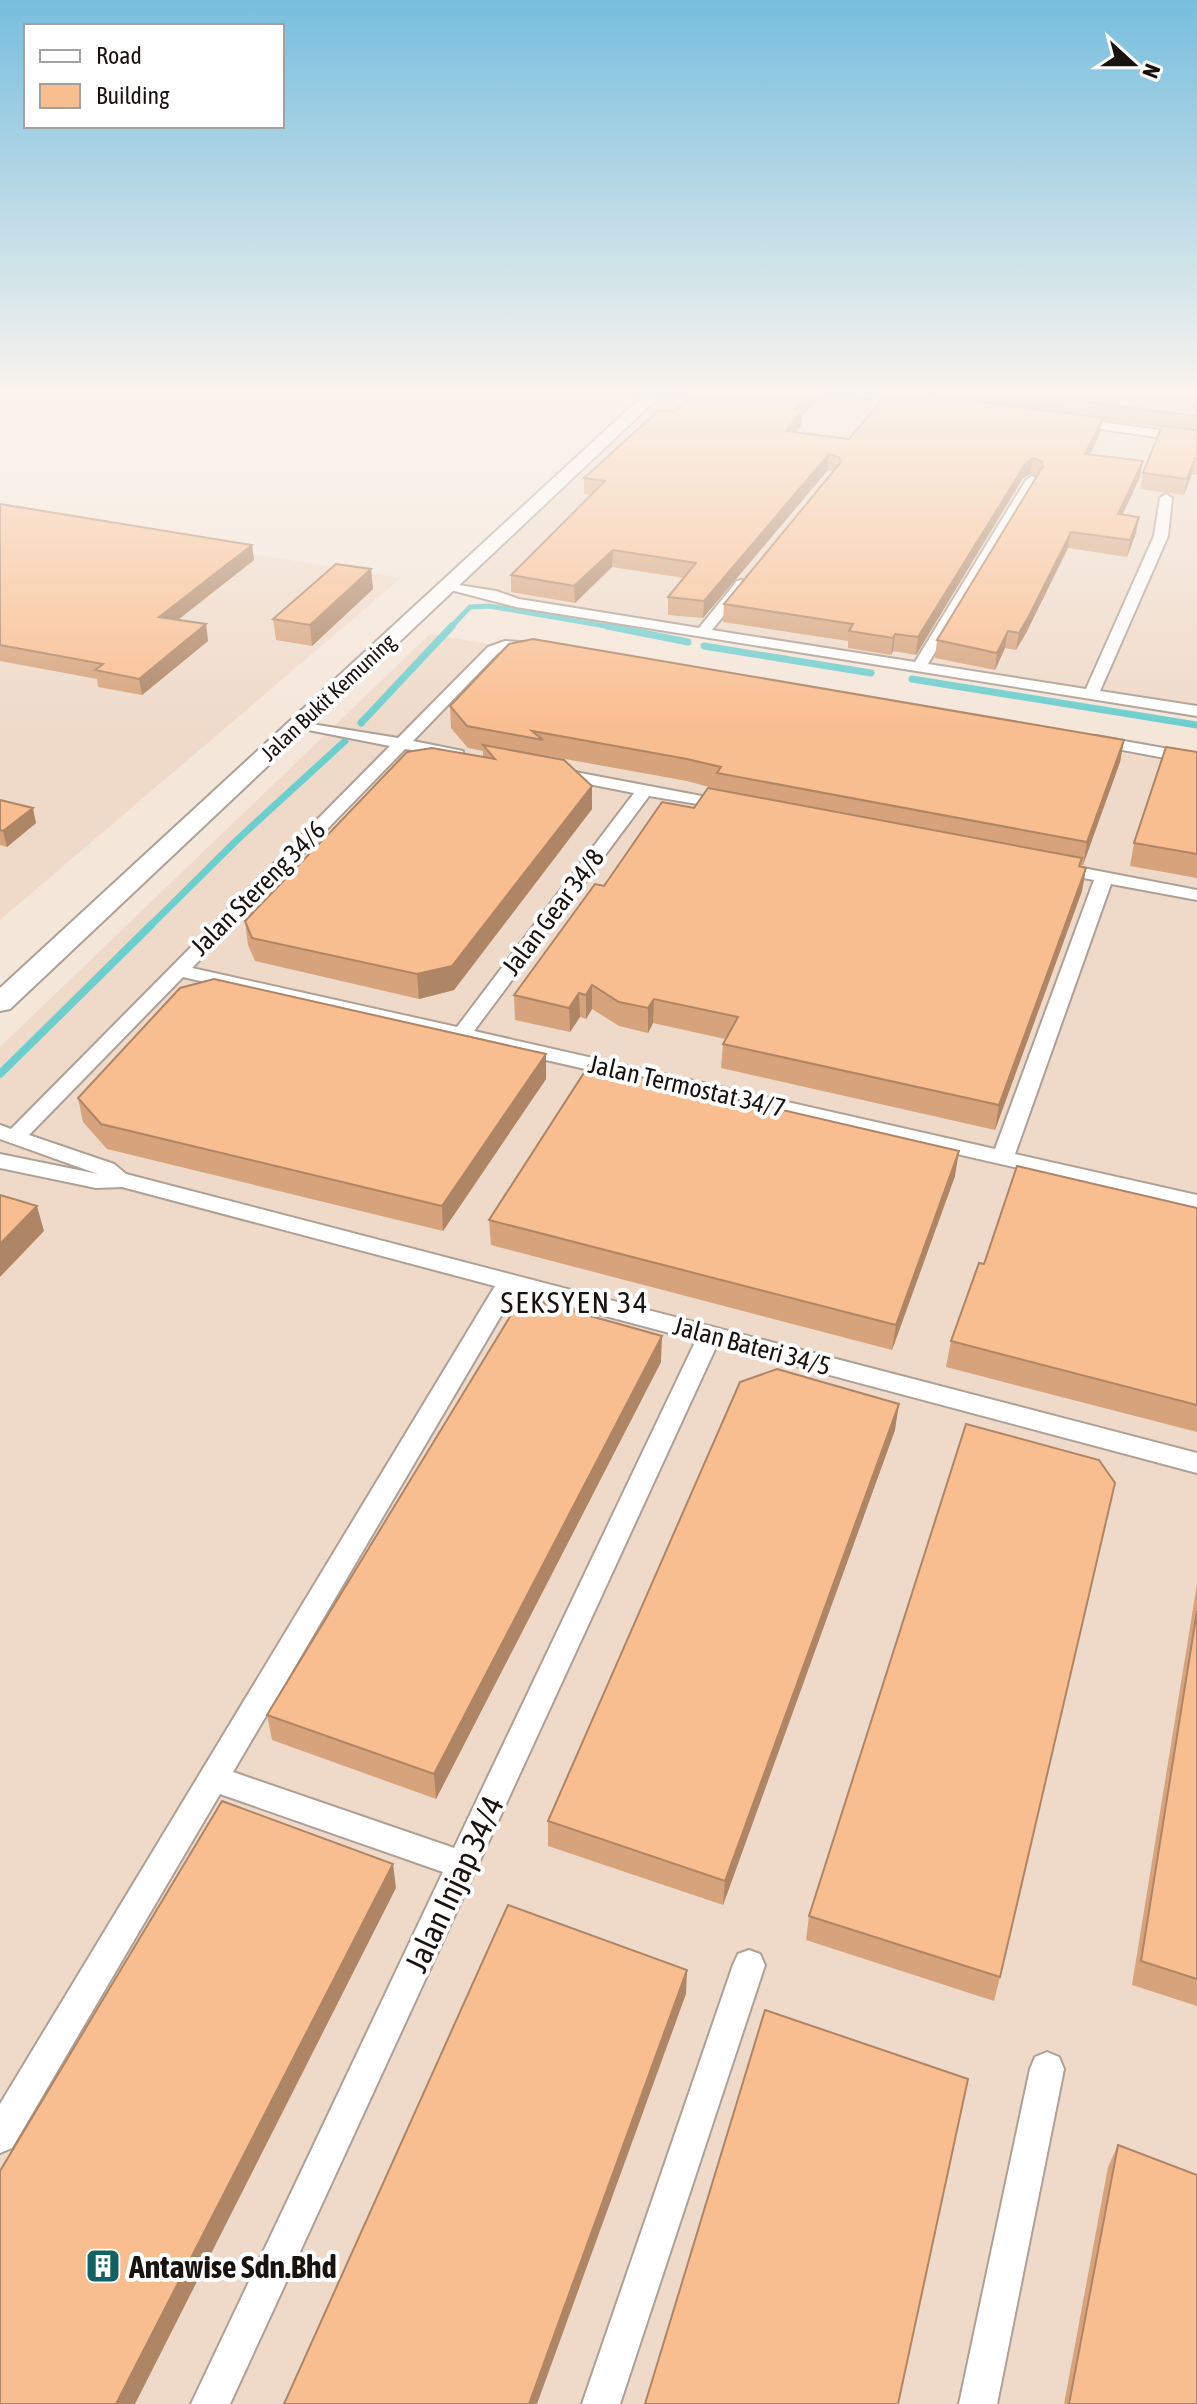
<svg xmlns="http://www.w3.org/2000/svg" width="1197" height="2404" font-family="'Asap Condensed',sans-serif">
  <style>
    .built { fill: #efdac9 }
    .lines { fill: none; stroke-linecap: round; stroke-linejoin: round }
    .stream-far2 { stroke: #6dcece; stroke-width: 5 }
    .stream-far1 { stroke: #6dcece; stroke-width: 7 }
    .stream { stroke: #6dcece; stroke-width: 8 }
    .minor-casing { stroke: #aea095; stroke-width: 4 }
    .secondary-casing { stroke: #aea095; stroke-width: 4 }
    .minor { fill: #fff; fill-rule: evenodd }
    .secondary { fill: #fff; fill-rule: evenodd }
    .wall { fill: #d6a37c }
    .shaded-wall { fill: #ae8565 }
    .building { fill: #f9be90; stroke: #ae8565; stroke-width: 2 }
    .labels { text-anchor: middle; dominant-baseline: central; stroke-width: 8; stroke-linejoin: round; paint-order: stroke }
    .far-street-label { font-size: 22px; fill: #18130f; stroke: #fff }
    .street-label { font-size: 26px; fill: #18130f; stroke: #fff }
    .quarter-label { font-size: 30px; letter-spacing: 2px; fill: #18130f; stroke: #fff }
    .near-street-label { font-size: 32px; fill: #18130f; stroke: #fff }
    .near-poi-label { font-size: 32px; font-weight: bold; fill: #18130f; stroke: #fff; text-anchor: start }
  </style>
  <rect width="100%" height="100%" fill="#f5e6da"/>
  <!-- built -->
  <g class="built">
    <path d="M666,392H1197V709L522,600L500,592L460,586Z"/>
    <path d="M0,513L401,578L0,920Z"/>
    <path d="M430,634L1197,766V2404H0V1047Z"/>
  </g>
  <g class="lines">
    <!-- stream-far2 -->
    <path class="stream-far2" d="M450,628L470,607L489,606L617,628"/>
    <!-- stream-far1 -->
    <g class="stream-far1">
      <path d="M607,626L688,642"/>
      <path d="M704,646L871,673"/>
      <path d="M912,679L1197,725"/>
      <path d="M361,723L452,626"/>
      <path d="M149,927L238,839L345,741"/>
    </g>
    <!-- stream -->
    <path class="stream" d="M0,1074L151,925"/>
    <defs>
      <g id="minor">
        <path d="M836,392H868L920,401L914,404L842,395Z"/>
        <path d="M1071,418L1197,435V443L1067,424V420Z"/>
        <path d="M1032,476L1038,480L928,664L1086,689L1154,536L1160,498L1166,494L1172,498L1168,536L1100,691L1197,706V716L516,607L439,587L446,583L496,591L519,599L699,628L737,581L742,580L749,584L712,630L915,662L1026,480Z"/>
        <path d="M505,641L537,643L544,647C532,656 513,647 498,653L413,741L463,751V757L405,749L192,968L457,1027L634,793L548,776V770L554,768L728,801L734,802L736,806L734,810L649,796L474,1031L995,1149L1094,880L1051,872L1048,868L1051,864L1057,863L1197,890V900L1111,884L1015,1154L1197,1195V1209L183,977L29,1135L114,1164L126,1174L1197,1453V1473L717,1345L230,2404H191L443,1872L220,1794L12,2148L0,2153V2104L495,1286L122,1187L96,1188L0,1168V1154L98,1174L0,1139V1125L11,1129L390,746L293,727V721L398,738L488,647ZM515,1292L696,1340L454,1848L233,1772Z"/>
        <path d="M1096,736L1197,754V764L1090,744V738Z"/>
        <path d="M749,1950L760,1954L765,1965L620,2404H582L733,1965L738,1954Z"/>
        <path d="M1047,2052L1059,2057L1064,2069L997,2404H959L1030,2069L1035,2057Z"/>
      </g>
      <path id="secondary" d="M647,392H664L10,1009L0,1011V988Z"/>
    </defs>
    <!-- minor casing -->
    <use href="#minor" class="minor-casing"/>
    <!-- secondary casing -->
    <use href="#secondary" class="secondary-casing"/>
    <!-- minor -->
    <use href="#minor" class="minor"/>
    <!-- secondary -->
    <use href="#secondary" class="secondary"/>
  </g>
  <!-- wall -->
  <g class="wall">
    <path d="M696,392H826L802,416L801,425L796,432L849,439L889,392H1197V475L1192,474L1184,495L1140,489L1143,473L1161,427L1102,420L1100,433L1090,455L1143,461L1140,477L1122,515L1139,517L1136,533L1127,557L1068,548L1026,633L1016,650L1005,648L995,670L935,658L937,640L1037,476L1030,474L1023,478L916,655L893,651L891,655L848,648V641L723,622L724,604L833,472L828,470L703,618L668,615V597L684,578L612,567L575,603L511,592V575L591,495L584,494V478L674,412Z"/>
    <path d="M0,504L252,545L254,560L178,620L206,624L208,641L142,695L98,687L97,679L0,661Z"/>
    <path d="M371,569L373,589L312,646L276,640L273,619Z"/>
    <path d="M450,706L1124,740L1120,762L1083,865H1080V867L1086,868L1082,891L995,1130L721,1068L723,1044L725,1039L653,1023L648,1033L619,1026L592,1009L586,1019L580,1017L570,1032L515,1020L514,995L604,886L716,789L687,781L543,755V756L592,786V809L454,990L419,999L255,961L248,945L245,921L483,757V751L468,748L451,728Z"/>
    <path d="M1197,752V878L1130,866L1134,843Z"/>
    <path d="M0,800L36,823L7,847L0,845Z"/>
    <path d="M546,1079L443,1231L107,1149L83,1122L78,1098Z"/>
    <path d="M955,1176L892,1350L491,1245L489,1220Z"/>
    <path d="M1197,1208V1432L946,1367L951,1341Z"/>
    <path d="M661,1362L436,1799L272,1740L267,1715Z"/>
    <path d="M895,1430L723,1905L548,1846V1821Z"/>
    <path d="M1197,1584V2006L1132,1985Z"/>
    <path d="M809,1916L1000,1977L994,2001L806,1940Z"/>
    <path d="M1118,2145L1197,2404H1064L1108,2167Z"/>
  </g>
  <!-- shaded-wall -->
  <g class="shaded-wall">
    <path d="M812,392H826L802,416L801,425L785,446L786,431L795,409Z"/>
    <path d="M1103,418L1100,433L1083,470L1085,454Z"/>
    <path d="M829,454L828,470L703,618L704,601Z"/>
    <path d="M1033,458L1030,474L1023,478L916,655L918,637L1026,463Z"/>
    <path d="M1195,458L1192,474L1184,495L1187,479Z"/>
    <path d="M1143,461L1140,477L1115,531L1118,514Z"/>
    <path d="M1139,517L1136,533L1127,557L1130,540Z"/>
    <path d="M1071,532L1068,548L1026,633L1016,650L1019,633Z"/>
    <path d="M252,545L254,560L161,633L159,617Z"/>
    <path d="M613,550L612,567L575,603L574,586Z"/>
    <path d="M371,569L373,589L312,646L310,625Z"/>
    <path d="M206,624L208,641L142,695L139,679Z"/>
    <path d="M1008,631L1005,648L995,670L997,653Z"/>
    <path d="M895,634L893,651L891,655L893,638Z"/>
    <path d="M1124,740L1120,762L1083,865L1087,842Z"/>
    <path d="M592,786V809L454,990L419,999L417,974Z"/>
    <path d="M33,808L36,823L7,847L3,831Z"/>
    <path d="M1086,868L1082,891L995,1130L999,1105Z"/>
    <path d="M592,985V1009L586,1019V995Z"/>
    <path d="M579,993L580,1017L570,1032L569,1008Z"/>
    <path d="M654,999L653,1023L648,1033V1008Z"/>
    <path d="M546,1054V1079L443,1231L442,1206Z"/>
    <path d="M959,1151L955,1176L892,1350L896,1325Z"/>
    <path d="M37,1206L44,1231L0,1277V1244Z"/>
    <path d="M662,1336L661,1362L436,1799L434,1774Z"/>
    <path d="M899,1404L895,1430L723,1905L725,1881Z"/>
    <path d="M393,1864L396,1888L135,2404H116Z"/>
    <path d="M687,1970L686,1994L537,2404H529Z"/>
  </g>
  <!-- building -->
  <g class="building">
    <path d="M696,392H812L795,409L802,410L786,431L849,439L889,392H908L1103,418L1085,454L1143,461L1118,514L1139,517L1130,540L1071,532L1029,616L1019,633L1008,631L997,653L937,640L1043,466L1042,462L1033,458L1026,463L918,637L895,634L893,638L849,631L853,624L724,604L841,462L839,457L829,454L704,601L668,597L696,563L613,550L574,586L511,575L605,481L584,478L659,410L674,412Z"/>
    <path d="M1006,392H1197V416Z"/>
    <path d="M1162,426L1197,430V458H1195L1187,479L1143,473Z"/>
    <path d="M0,504L252,545L159,617L206,624L139,679L95,670L103,664L0,645Z"/>
    <path d="M336,564L371,569L310,625L273,619Z"/>
    <path d="M533,639L1124,740L1087,842L717,773L721,767L687,759L532,731L543,740L467,726L450,706L509,644Z"/>
    <path d="M483,745L564,760L592,786L452,966L417,974L252,938L245,921L407,752L432,748L495,759Z"/>
    <path d="M1166,747L1197,752V854L1134,843Z"/>
    <path d="M708,788L1082,858L1079,866L1086,868L999,1105L723,1044L738,1017L654,999L648,1008L619,1002L592,985L586,995L579,993L569,1008L514,995L595,884L604,886L662,802L694,808Z"/>
    <path d="M0,800L33,808L3,831L0,830Z"/>
    <path d="M214,979L546,1054L442,1206L101,1124L78,1098L180,988Z"/>
    <path d="M589,1065L959,1151L896,1325L489,1220Z"/>
    <path d="M1017,1166L1197,1208V1405L951,1341L979,1263L984,1264Z"/>
    <path d="M0,1195L37,1206L0,1244Z"/>
    <path d="M522,1297L662,1336L434,1774L267,1715Z"/>
    <path d="M777,1369L899,1404L725,1881L548,1821L740,1382Z"/>
    <path d="M966,1424L1099,1460L1115,1483L1000,1977L809,1916Z"/>
    <path d="M1197,1611V1979L1141,1961Z"/>
    <path d="M222,1801L393,1864L116,2404H0V2171Z"/>
    <path d="M508,1905L687,1970L529,2404H284Z"/>
    <path d="M765,2010L968,2079L898,2404H645Z"/>
    <path d="M1118,2145L1197,2175V2404H1069Z"/>
  </g>
  <!-- sky -->
  <linearGradient id="sky" x2="0" y2="1"><stop stop-color="#77bede"/><stop offset="0.54" stop-color="#faf4ee"/><stop offset="1" stop-color="#faf4ee" stop-opacity="0"/></linearGradient>
  <rect width="1197" height="728" fill="url(#sky)"/>
  <!-- icons -->
  <defs>
    <symbol id="building-square" viewBox="-11 -11 22 22"><rect x="-9" y="-9" width="18" height="18" rx="4" fill="#126263" stroke="#fff"/><path d="M-4-6H4V6H1V3H-1V6H-4ZM-2.5-4.3h1.7v1.8h-1.7ZM.8-4.3h1.7v1.8H.8ZM-2.5-1h1.7V.8h-1.7ZM.8-1h1.7V.8H.8Z" fill="#fff"/></symbol>
  </defs>
  <g fill-rule="evenodd">
    <use href="#building-square" x="83" y="2246" width="40" height="40"/>
  </g>
  <g class="labels">
    <!-- far-street labels -->
    <g class="far-street-label">
      <text transform="translate(328 697) rotate(-43)">Jalan Bukit Kemuning</text>
    </g>
    <!-- street labels -->
    <g class="street-label">
      <text transform="translate(258 888) rotate(-45)">Jalan Stereng 34/6</text>
      <text transform="translate(553 912) rotate(-53)">Jalan Gear 34/8</text>
      <text transform="translate(687 1086) rotate(13)">Jalan Termostat 34/7</text>
      <text transform="translate(752 1346) rotate(15)">Jalan Bateri 34/5</text>
    </g>
    <!-- quarter labels -->
    <g class="quarter-label">
      <text x="575" y="1302">SEKSYEN 34</text>
    </g>
    <!-- near-street labels -->
    <g class="near-street-label">
      <text transform="translate(454 1884) rotate(-65)">Jalan Injap 34/4</text>
    </g>
    <!-- near-poi labels -->
    <g class="near-poi-label">
      <text x="129" y="2266">Antawise Sdn.Bhd</text>
    </g>
  </g>
  <!-- legend -->
  <rect x="24" y="24" width="260" height="104" fill="#ffffff" stroke="#a3a19f" stroke-width="2"/>
  <rect x="40" y="50" width="40" height="12" fill="#ffffff" stroke="#a3a19f" stroke-width="2"/>
  <text x="96" y="64" font-size="24" fill="#18130f">Road</text>
  <rect x="40" y="84" width="40" height="24" fill="#f9be90" stroke="#a3a19f" stroke-width="2"/>
  <text x="96" y="104" font-size="24" fill="#18130f">Building</text>
  <!-- north arrow -->
  <g transform="translate(1133 64) rotate(111)" stroke="#ffffff" stroke-width="6" paint-order="stroke">
  <path d="M0-6L14 30L0 20L-14 30Z" fill="#18130f"/>
  <text y="-12" font-size="22" font-weight="bold" text-anchor="middle" fill="#18130f">N</text>
  </g>
</svg>
